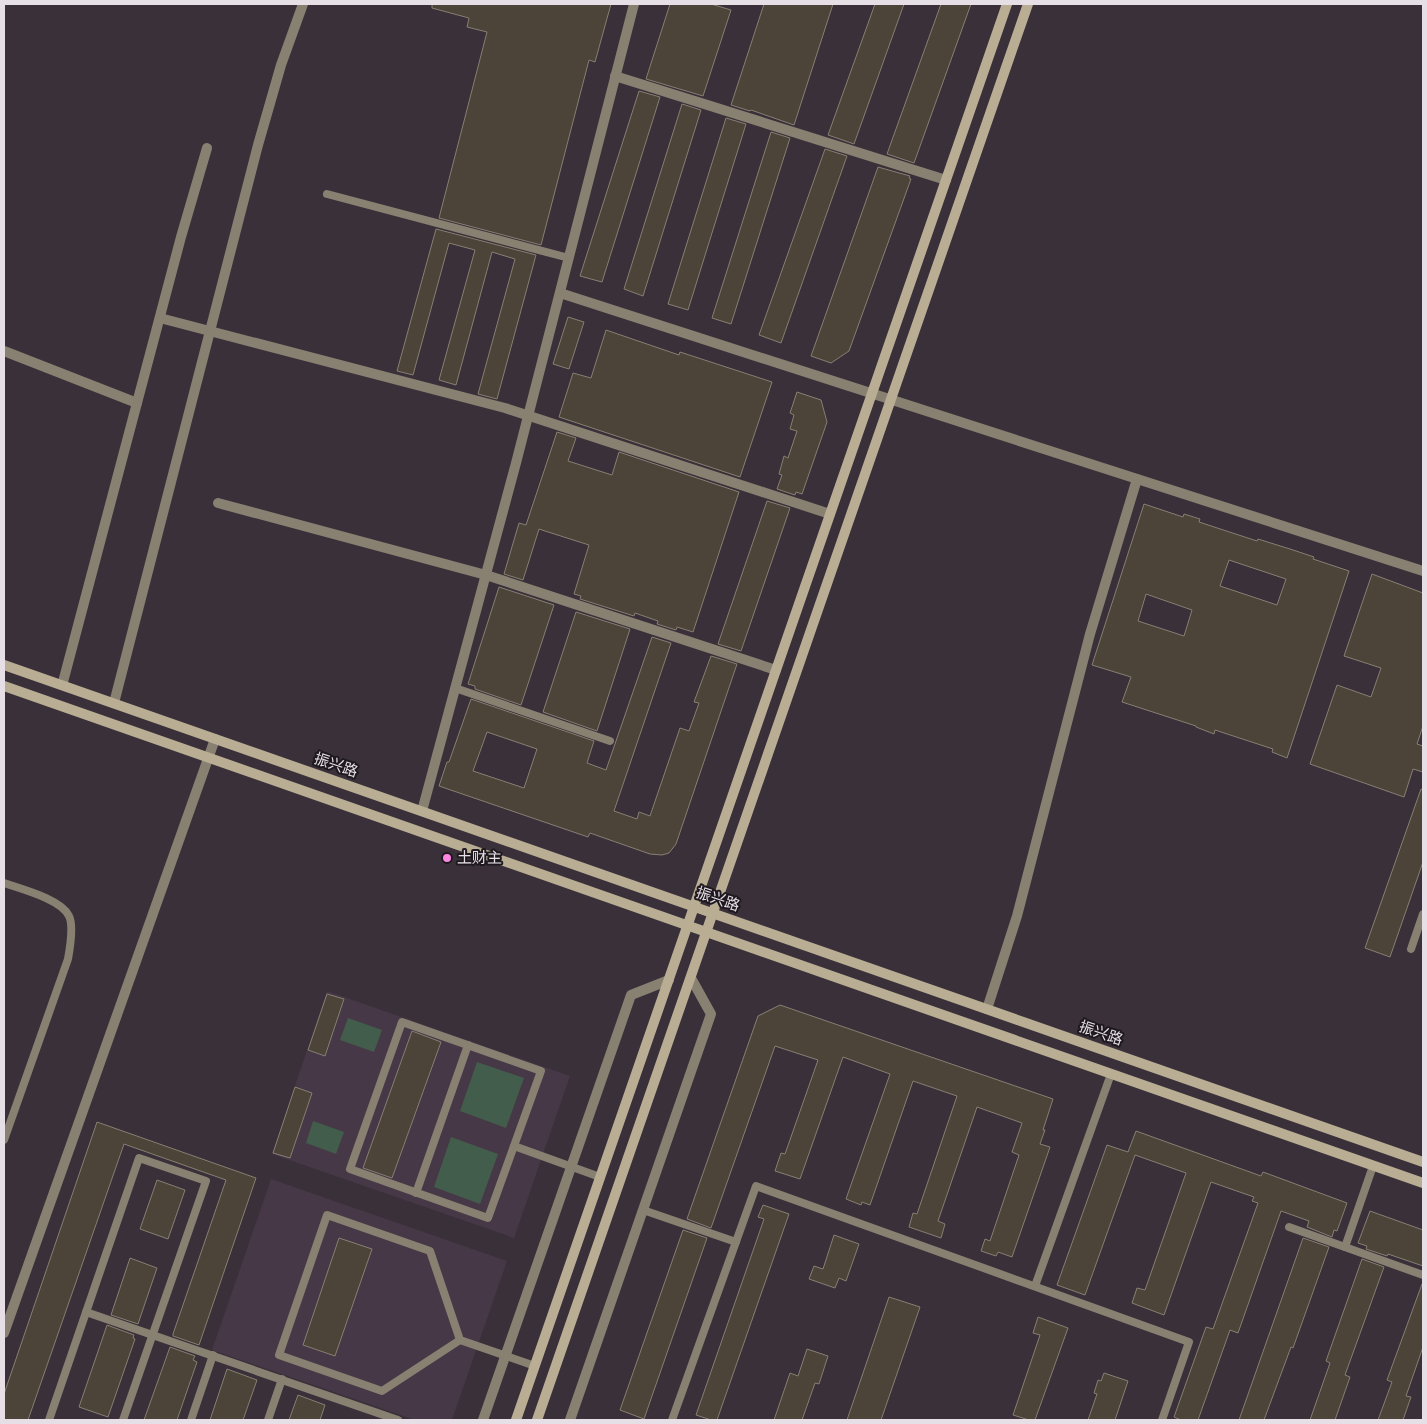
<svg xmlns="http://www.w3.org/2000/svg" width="1427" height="1424" font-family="Cabin,'Noto Sans SC',sans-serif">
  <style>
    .built { fill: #463846 }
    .green { fill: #435d4c }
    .building { fill: #4c4439; stroke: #887f73; fill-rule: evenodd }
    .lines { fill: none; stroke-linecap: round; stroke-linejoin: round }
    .lane { stroke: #888171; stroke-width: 8 }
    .street { stroke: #888171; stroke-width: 10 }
    .secondary { stroke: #b9ad93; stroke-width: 10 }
    .poi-dot { fill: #fd86e2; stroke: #1e191e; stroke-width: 2 }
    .labels { text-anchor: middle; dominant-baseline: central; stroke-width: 4; stroke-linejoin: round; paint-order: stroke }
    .street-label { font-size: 15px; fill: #e6e0e6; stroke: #1e191e }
    .poi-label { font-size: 15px; fill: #e6e0e6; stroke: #1e191e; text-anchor: start }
  </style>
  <rect width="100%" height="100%" fill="#393039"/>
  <!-- built -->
  <g class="built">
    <path d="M327,991L570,1076L514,1238L272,1154Z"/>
    <path d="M271,1179L507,1261L452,1420H415L212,1350Z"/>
  </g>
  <!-- green -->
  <g class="green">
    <path d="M348,1018L382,1030L374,1052L340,1040Z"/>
    <path d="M477,1062L524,1078L506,1128L460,1111Z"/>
    <path d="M313,1121L344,1132L336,1154L306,1143Z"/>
    <path d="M451,1137L498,1154L480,1204L434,1187Z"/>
  </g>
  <!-- building -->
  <g class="building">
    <path d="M432,4H611L595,62L589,60L541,245L439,218L487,32L467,27L469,18L432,8Z"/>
    <path d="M670,4H711L731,10L703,96L646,79Z"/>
    <path d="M764,4H833L794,125L751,110L750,111L731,105Z"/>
    <path d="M875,4H904L854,144L828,135Z"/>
    <path d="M941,4H971L914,163L887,154Z"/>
    <path d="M639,91L660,97L602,282L580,276Z"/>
    <path d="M682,104L701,110L643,296L624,289Z"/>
    <path d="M726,118L746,124L688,310L668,304Z"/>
    <path d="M771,132L790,138L731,324L712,318Z"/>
    <path d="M825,149L847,156L781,343L759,335Z"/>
    <path d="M878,167L910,176L909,178L911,179L849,351L831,363L811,356Z"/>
    <path d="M436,229L536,255L497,399L478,394L515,259L492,252L456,385L439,380L475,250L449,243L413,375L397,371Z"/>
    <path d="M568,317L584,322L569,369L553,364Z"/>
    <path d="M606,330L679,355L680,352L772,382L740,477L559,417L573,373L591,378Z"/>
    <path d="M797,392L821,400L827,422L802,494L796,492L795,495L777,489L782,475L779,474L784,456L788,458L797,431L790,429L794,415L790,413Z"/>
    <path d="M557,432L576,438L568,461L612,475L619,452L739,492L693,632L677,627L676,630L657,624L658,621L635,613L634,616L580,599L581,596L574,594L589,545L545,531L539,529L523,580L504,574L519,523L526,525Z"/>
    <path d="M767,501L790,508L741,651L718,644Z"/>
    <path d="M1144,504L1183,517L1184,514L1200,519L1199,522L1257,541L1258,539L1290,549L1314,557L1313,559L1349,571L1287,758L1272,752L1273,749L1215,730L1214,734L1196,727V726L1122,702L1131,677L1092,665ZM1229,560L1286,579L1277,605L1220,586ZM1146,594L1192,610L1184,636L1138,621Z"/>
    <path d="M1372,574L1423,593V726L1417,744L1423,746V772L1413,769L1404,797L1310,764L1337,685L1371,697L1381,668L1344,656Z"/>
    <path d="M499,587L554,605L521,705L475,689V686L468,684Z"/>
    <path d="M576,612L630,629L597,731L543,712Z"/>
    <path d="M652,637L671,643L614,811L637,819L639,812L650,816L680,728L689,731L699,703L694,702L711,656L737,664L676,844L669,853L662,855L650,854L590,833L588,837L439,786L447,762H449L471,699L594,741L587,763L606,770ZM487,732L537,749L524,788L473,771Z"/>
    <path d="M1421,789L1423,790V862L1390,957L1365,948Z"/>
    <path d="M327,994L344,999L325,1056L308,1050Z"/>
    <path d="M780,1005L1053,1099L1043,1130H1045L1040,1144L1050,1147L1012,1257L998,1252L996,1256L981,1251L985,1239L990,1241L1019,1155L1012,1152L1022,1123L977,1107L938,1221L945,1224L941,1238L909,1227L913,1213L917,1214L957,1096L913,1081L870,1205L862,1202L861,1205L846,1199L890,1074L843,1057L800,1179L775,1171L781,1153L785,1154L818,1060L775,1046L711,1228L687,1219L758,1016Z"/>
    <path d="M412,1031L441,1042L392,1178L363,1168Z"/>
    <path d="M295,1087L312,1093L290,1158L273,1153Z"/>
    <path d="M97,1122L256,1178L199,1345L173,1336V1334L226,1180L124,1144L28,1420H4V1394Z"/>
    <path d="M1136,1131L1261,1176L1263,1172L1347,1203L1337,1231L1334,1230L1332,1237L1307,1227L1309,1221L1281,1211L1238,1333L1230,1330L1198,1420H1181L1174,1417L1206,1327L1213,1329L1258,1203L1252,1201L1254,1197L1211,1182L1164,1315L1132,1303L1137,1288L1145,1290L1186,1173L1135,1155L1085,1295L1057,1285L1107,1145L1128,1152Z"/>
    <path d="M157,1180L185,1190L168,1239L140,1229Z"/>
    <path d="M763,1205L789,1214L717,1420H711L696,1415L764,1219L758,1217Z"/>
    <path d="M1370,1211L1423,1230V1266L1388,1254L1387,1256L1366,1249L1367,1246L1358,1243Z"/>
    <path d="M683,1230L707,1238L644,1419L620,1410Z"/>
    <path d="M834,1235L859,1244L846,1281L839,1278L835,1288L809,1279L814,1266L823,1269Z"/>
    <path d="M339,1238L372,1249L335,1356L303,1345Z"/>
    <path d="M1303,1238L1329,1247L1293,1348L1291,1347L1264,1420H1239Z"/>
    <path d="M130,1258L157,1268L138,1324L111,1315Z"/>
    <path d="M1362,1259L1384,1267L1345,1375L1350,1377L1335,1420H1310L1330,1363L1326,1361Z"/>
    <path d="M1422,1284H1423V1347L1406,1396L1411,1397L1403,1420H1378L1392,1382L1387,1380Z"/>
    <path d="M889,1297L920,1307L881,1420H847Z"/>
    <path d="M1038,1317L1068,1328L1035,1420H1029L1013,1415L1040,1335L1033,1333Z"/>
    <path d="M107,1325L134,1335L133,1338L135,1339L108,1417L79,1407Z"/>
    <path d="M170,1347L195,1356L193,1360L197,1362L177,1420H144Z"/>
    <path d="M807,1349L828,1356L819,1384L815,1383L802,1420H774L790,1373L798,1376Z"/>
    <path d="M227,1369L257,1380L243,1420H210Z"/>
    <path d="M1104,1373L1128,1381L1115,1420H1088L1097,1394L1094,1393L1098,1380L1101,1381Z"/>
    <path d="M298,1395L325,1405L320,1420H289Z"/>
  </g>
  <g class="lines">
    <!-- lane -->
    <g class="lane">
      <path d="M327,194L569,258"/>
      <path d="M455,688L610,741"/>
      <path d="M4,883C21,889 61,899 69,916C74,926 70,948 68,959L4,1140"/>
      <path d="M1411,949L1423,914"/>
      <path d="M402,1022L541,1071L488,1218L350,1169Z"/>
      <path d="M514,1146L600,1177"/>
      <path d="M416,1193L468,1045"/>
      <path d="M643,1210L736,1242"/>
      <path d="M327,1215L430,1251L460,1340L382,1391L279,1355Z"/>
      <path d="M1289,1227L1423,1275"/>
      <path d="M1345,1247L1373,1166"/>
      <path d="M1035,1286L1111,1074"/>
      <path d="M86,1312L398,1420"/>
      <path d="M460,1340L535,1366"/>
      <path d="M49,1420L139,1158L206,1181L123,1420"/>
      <path d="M191,1420L213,1355"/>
      <path d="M268,1420L282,1379"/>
      <path d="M672,1420L756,1186L1189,1342L1162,1420"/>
    </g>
    <!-- street -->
    <g class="street">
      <path d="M615,76L946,180"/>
      <path d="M560,293L1423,571"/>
      <path d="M160,318L505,408L830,514"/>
      <path d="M4,351L137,403"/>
      <path d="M218,503L486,575L776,670"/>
      <path d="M63,682L181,237L207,148"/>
      <path d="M114,703L258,145L281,65L303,4"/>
      <path d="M422,811L516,463L634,4"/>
      <path d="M987,1009L1017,916L1090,634L1137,479"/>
      <path d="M4,1333L215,739"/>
      <path d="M483,1420L631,995L669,980"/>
      <path d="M570,1420L711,1014L691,978"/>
    </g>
    <!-- secondary -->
    <g class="secondary">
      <path d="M4,665L1423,1162"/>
      <path d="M4,686L1423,1183"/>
      <path d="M516,1420L1007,4"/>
      <path d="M537,1420L1028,4"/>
    </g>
  </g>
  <!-- markers -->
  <circle class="poi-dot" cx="447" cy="858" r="5"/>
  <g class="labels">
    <!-- street labels -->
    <g class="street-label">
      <text transform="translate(336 765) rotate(19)">振兴路</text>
      <text transform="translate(718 899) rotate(19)">振兴路</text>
      <text transform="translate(1101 1033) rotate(19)">振兴路</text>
    </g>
    <!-- poi labels -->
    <g class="poi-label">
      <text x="457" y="858">土财主</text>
    </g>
  </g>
  <!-- border -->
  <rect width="1427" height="1424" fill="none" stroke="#e6e0e6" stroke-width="10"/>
</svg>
